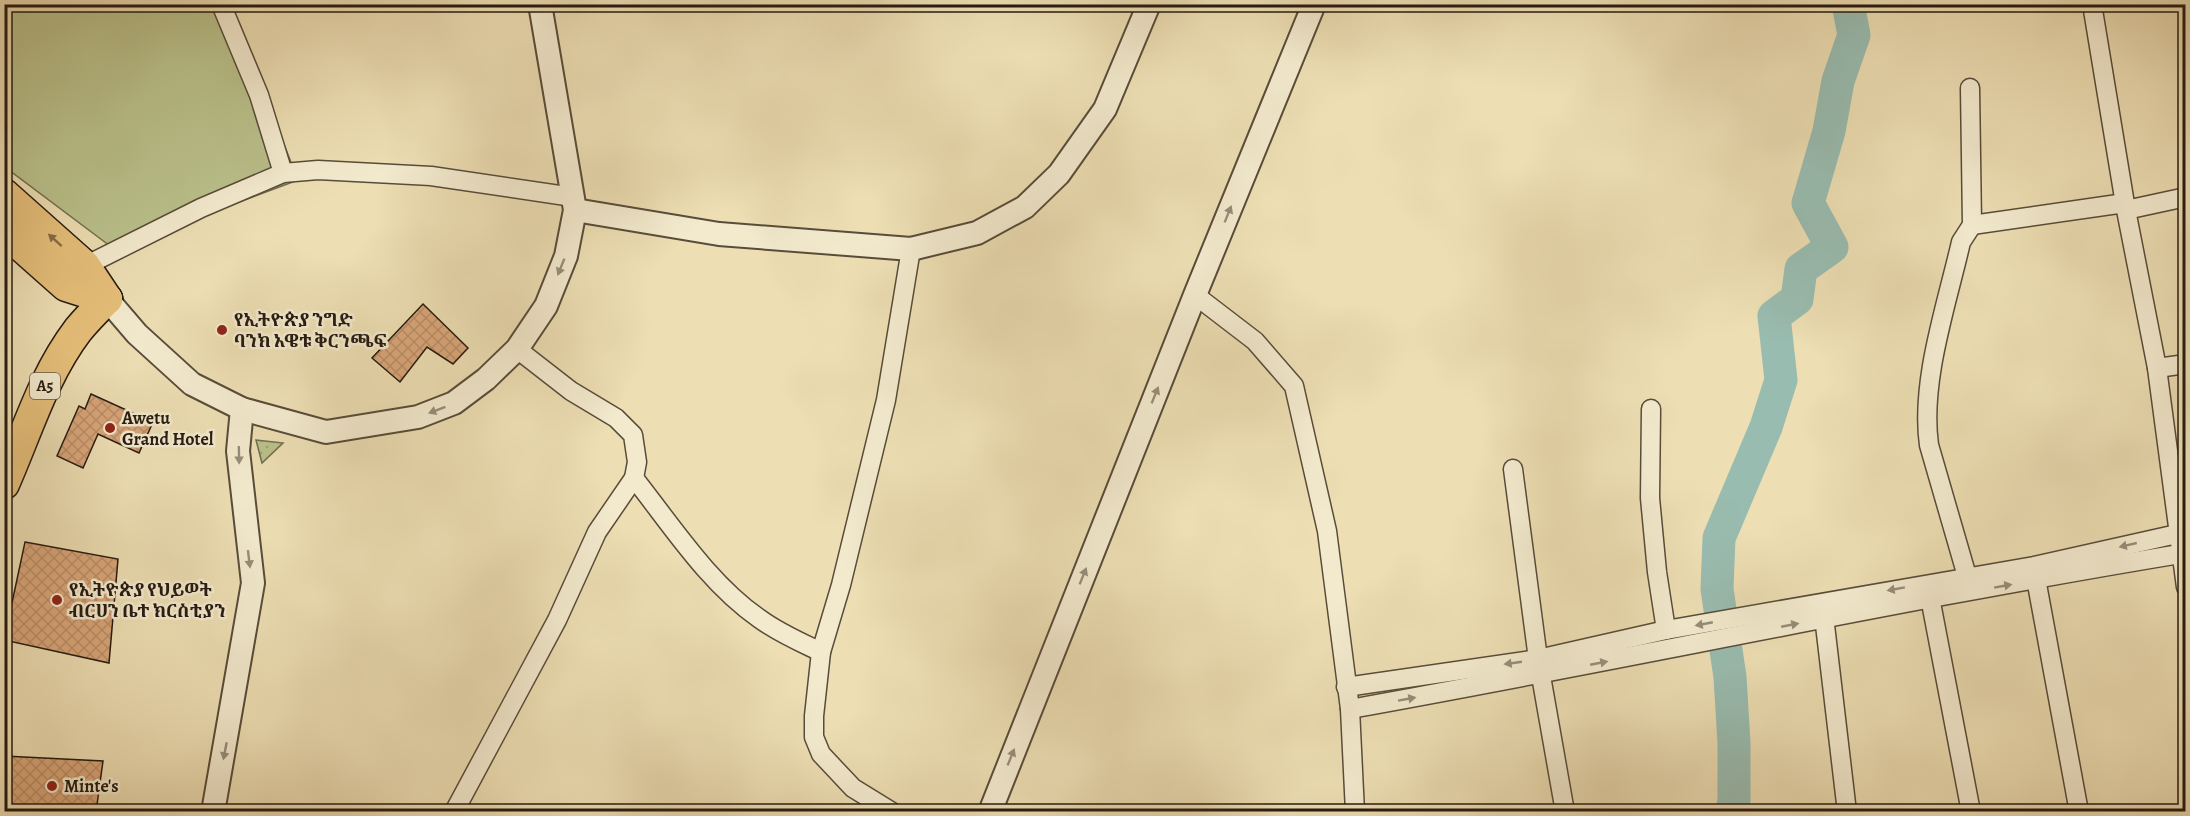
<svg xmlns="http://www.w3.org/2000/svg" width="2190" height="816" font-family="Alegreya,'Noto Serif Ethiopic',serif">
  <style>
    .grass { fill: url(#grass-dots); stroke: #706e4e; stroke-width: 1.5 }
    .pitch { fill: #bac18b; stroke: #706e4e; stroke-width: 1.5 }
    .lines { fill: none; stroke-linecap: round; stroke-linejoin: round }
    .river { stroke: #99bcb0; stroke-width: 33 }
    .building { fill: url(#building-cross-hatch); stroke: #261b11; stroke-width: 1.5 }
    .minor-casing { stroke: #584c3a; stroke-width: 21 }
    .tertiary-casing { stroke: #584c3a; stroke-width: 26 }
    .trunk-casing { stroke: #261b11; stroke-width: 33 }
    .minor { stroke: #f3eace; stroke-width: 18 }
    .tertiary { stroke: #f3eace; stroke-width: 22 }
    .trunk { stroke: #e6bf7a; stroke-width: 30 }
    .oneway { fill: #978d79 }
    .oneway2 { fill: #866d46 }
    .poi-dot { fill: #8f2418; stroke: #f3eace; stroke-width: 2 }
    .labels { text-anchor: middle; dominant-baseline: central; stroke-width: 5; stroke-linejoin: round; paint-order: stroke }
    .shield { fill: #f3eace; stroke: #64594a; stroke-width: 1.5 }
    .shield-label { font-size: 16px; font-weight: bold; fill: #261b11 }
    .poi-label { font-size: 18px; font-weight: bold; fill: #261b11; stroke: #f3eace; text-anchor: start }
  </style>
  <defs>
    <pattern id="grass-dots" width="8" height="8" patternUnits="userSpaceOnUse" patternTransform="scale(1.5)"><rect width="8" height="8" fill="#bac18b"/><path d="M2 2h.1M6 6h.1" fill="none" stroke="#a0a577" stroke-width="1.8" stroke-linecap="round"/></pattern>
    <pattern id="building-cross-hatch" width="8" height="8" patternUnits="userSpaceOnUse" patternTransform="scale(1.5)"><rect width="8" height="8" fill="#d8a578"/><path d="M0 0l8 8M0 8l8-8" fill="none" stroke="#b98d67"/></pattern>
  </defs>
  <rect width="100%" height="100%" fill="#eddeb3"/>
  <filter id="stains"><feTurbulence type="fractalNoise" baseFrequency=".00333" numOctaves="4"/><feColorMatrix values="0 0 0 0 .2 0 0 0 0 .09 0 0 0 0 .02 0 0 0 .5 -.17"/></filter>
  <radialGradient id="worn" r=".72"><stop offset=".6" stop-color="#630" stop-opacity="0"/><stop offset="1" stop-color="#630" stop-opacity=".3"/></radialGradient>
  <!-- grass -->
  <path class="grass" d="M256,440L283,443L262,463Z"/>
  <!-- pitch -->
  <path class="pitch" d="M4,5H229L298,180L114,249L5,167Z"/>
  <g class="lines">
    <!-- river -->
    <path class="river" d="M1731,812L1734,802V743L1730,677L1717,589L1719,538L1766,427L1781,380L1774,316L1797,299L1801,269L1832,247L1808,203L1829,131L1838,81L1854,35L1849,9L1851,4"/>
  </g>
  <!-- building -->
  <g class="building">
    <path d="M423,304L468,348L453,364L427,347L400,382L372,358Z"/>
    <path d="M91,394L153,422L139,453L98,434L83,468L57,456L79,406L85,409Z"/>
    <path d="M25,542L118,559L109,663L4,640Z"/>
    <path d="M4,756L103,761L96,812H4Z"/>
  </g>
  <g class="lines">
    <defs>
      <g id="minor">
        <path d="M221,4L259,95L283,173"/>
        <path d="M2092,4L2126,210L2157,368L2186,587"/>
        <path d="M1970,88L1972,225L1961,242C1947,304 1920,381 1929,445L1971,590"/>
        <path d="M2126,210L2186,197"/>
        <path d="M1972,225L2125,203"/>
        <path d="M85,266L201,208L283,173L318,170L431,176L573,197"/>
        <path d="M1195,295L1255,341L1294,386L1327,531L1350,709L1355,812"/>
        <path d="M2157,368L2186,364"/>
        <path d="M1651,409L1650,498L1657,572L1666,630"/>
        <path d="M1513,469L1538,659L1565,812"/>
        <path d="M634,478C672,526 709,584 760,619C779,633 800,642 821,652"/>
        <path d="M2034,568L2079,812"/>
        <path d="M1928,587L1971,812"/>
        <path d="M1823,608L1847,812"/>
        <path d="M1346,687L1538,659L1666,630L2034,566L2186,532"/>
        <path d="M1350,709C1629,659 1906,599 2186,553"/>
        <path d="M454,812L557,620L597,532L634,478L637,462L633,435L616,418L571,391L517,349"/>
        <path d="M892,812L853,788L821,754L814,737V716L821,652L841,585L886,400L911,249"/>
      </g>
      <g id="tertiary">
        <path d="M575,210L719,234L911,249L977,233L1025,207L1059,174L1105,109L1149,4"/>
        <path d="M107,299L137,334L192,384L242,409L326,432L418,417L454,403L486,379L517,349L546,306L566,256L575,210L540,4"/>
        <path d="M213,812L253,583L238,451L242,409"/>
        <path d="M990,812L1195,295L1314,4"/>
      </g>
      <g id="trunk">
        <path d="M4,194L85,266L107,299"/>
        <path d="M4,231L66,286L107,299"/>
        <path d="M4,484C27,432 43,376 78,330C87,319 97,309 107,299"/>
      </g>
    </defs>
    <!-- minor casing -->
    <use href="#minor" class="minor-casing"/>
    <!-- tertiary casing -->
    <use href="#tertiary" class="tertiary-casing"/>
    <!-- trunk casing -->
    <use href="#trunk" class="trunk-casing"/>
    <!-- minor -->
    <use href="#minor" class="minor"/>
    <!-- tertiary -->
    <use href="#tertiary" class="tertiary"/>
    <!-- trunk -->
    <use href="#trunk" class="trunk"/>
  </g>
  <!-- one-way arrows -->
  <defs><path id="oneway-solid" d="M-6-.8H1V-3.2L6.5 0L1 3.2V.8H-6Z" transform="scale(1.5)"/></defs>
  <g class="oneway">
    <use href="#oneway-solid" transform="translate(1228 214) rotate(-68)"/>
    <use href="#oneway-solid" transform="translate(561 267) rotate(112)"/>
    <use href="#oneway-solid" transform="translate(1155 395) rotate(-68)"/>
    <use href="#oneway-solid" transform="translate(437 410) rotate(159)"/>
    <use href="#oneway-solid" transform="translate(239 455) rotate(89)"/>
    <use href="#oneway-solid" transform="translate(2128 545) rotate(167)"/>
    <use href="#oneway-solid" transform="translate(249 559) rotate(83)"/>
    <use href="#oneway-solid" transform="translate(1083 576) rotate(-68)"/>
    <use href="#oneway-solid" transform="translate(2003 586) rotate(-10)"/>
    <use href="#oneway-solid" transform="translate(1896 589) rotate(170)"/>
    <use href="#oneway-solid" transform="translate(1704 624) rotate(169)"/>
    <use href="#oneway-solid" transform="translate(1790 625) rotate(-11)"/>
    <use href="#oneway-solid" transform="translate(1513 663) rotate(172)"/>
    <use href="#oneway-solid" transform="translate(1599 663) rotate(-11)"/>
    <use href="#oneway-solid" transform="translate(1407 699) rotate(-10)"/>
    <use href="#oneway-solid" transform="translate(225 751) rotate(101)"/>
    <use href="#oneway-solid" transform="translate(1011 757) rotate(-68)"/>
  </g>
  <use class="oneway2" href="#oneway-solid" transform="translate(55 240) rotate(-138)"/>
  <!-- markers -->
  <g class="poi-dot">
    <circle cx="222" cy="330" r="6"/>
    <circle cx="110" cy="428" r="6"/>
    <circle cx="57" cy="600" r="6"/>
    <circle cx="52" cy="786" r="6"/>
  </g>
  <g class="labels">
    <!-- shield labels -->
    <rect class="shield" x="30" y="373" width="30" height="26" rx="4.5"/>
    <g class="shield-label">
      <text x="45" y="386">A5</text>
    </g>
    <!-- poi labels -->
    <g class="poi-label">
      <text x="234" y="320">የኢትዮጵያ ንግድ<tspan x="234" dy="21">ባንክ አዌቱ ቅርንጫፍ</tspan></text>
      <text x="122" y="418">Awetu<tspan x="122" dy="21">Grand Hotel</tspan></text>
      <text x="69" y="590">የኢትዮጵያ የህይወት<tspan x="69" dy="21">ብርሀን ቤተ ክርስቲያን</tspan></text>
      <text x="64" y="786">Minte's</text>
    </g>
  </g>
  <!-- margin -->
  <rect width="2190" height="816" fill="none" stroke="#eddeb3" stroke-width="24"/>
  <rect x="6" y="6" width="2178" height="804" fill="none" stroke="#261b11" stroke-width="3"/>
  <rect x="12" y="12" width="2166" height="792" fill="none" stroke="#261b11" stroke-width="1.5"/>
  <rect width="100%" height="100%" filter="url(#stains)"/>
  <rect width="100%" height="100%" fill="url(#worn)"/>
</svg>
